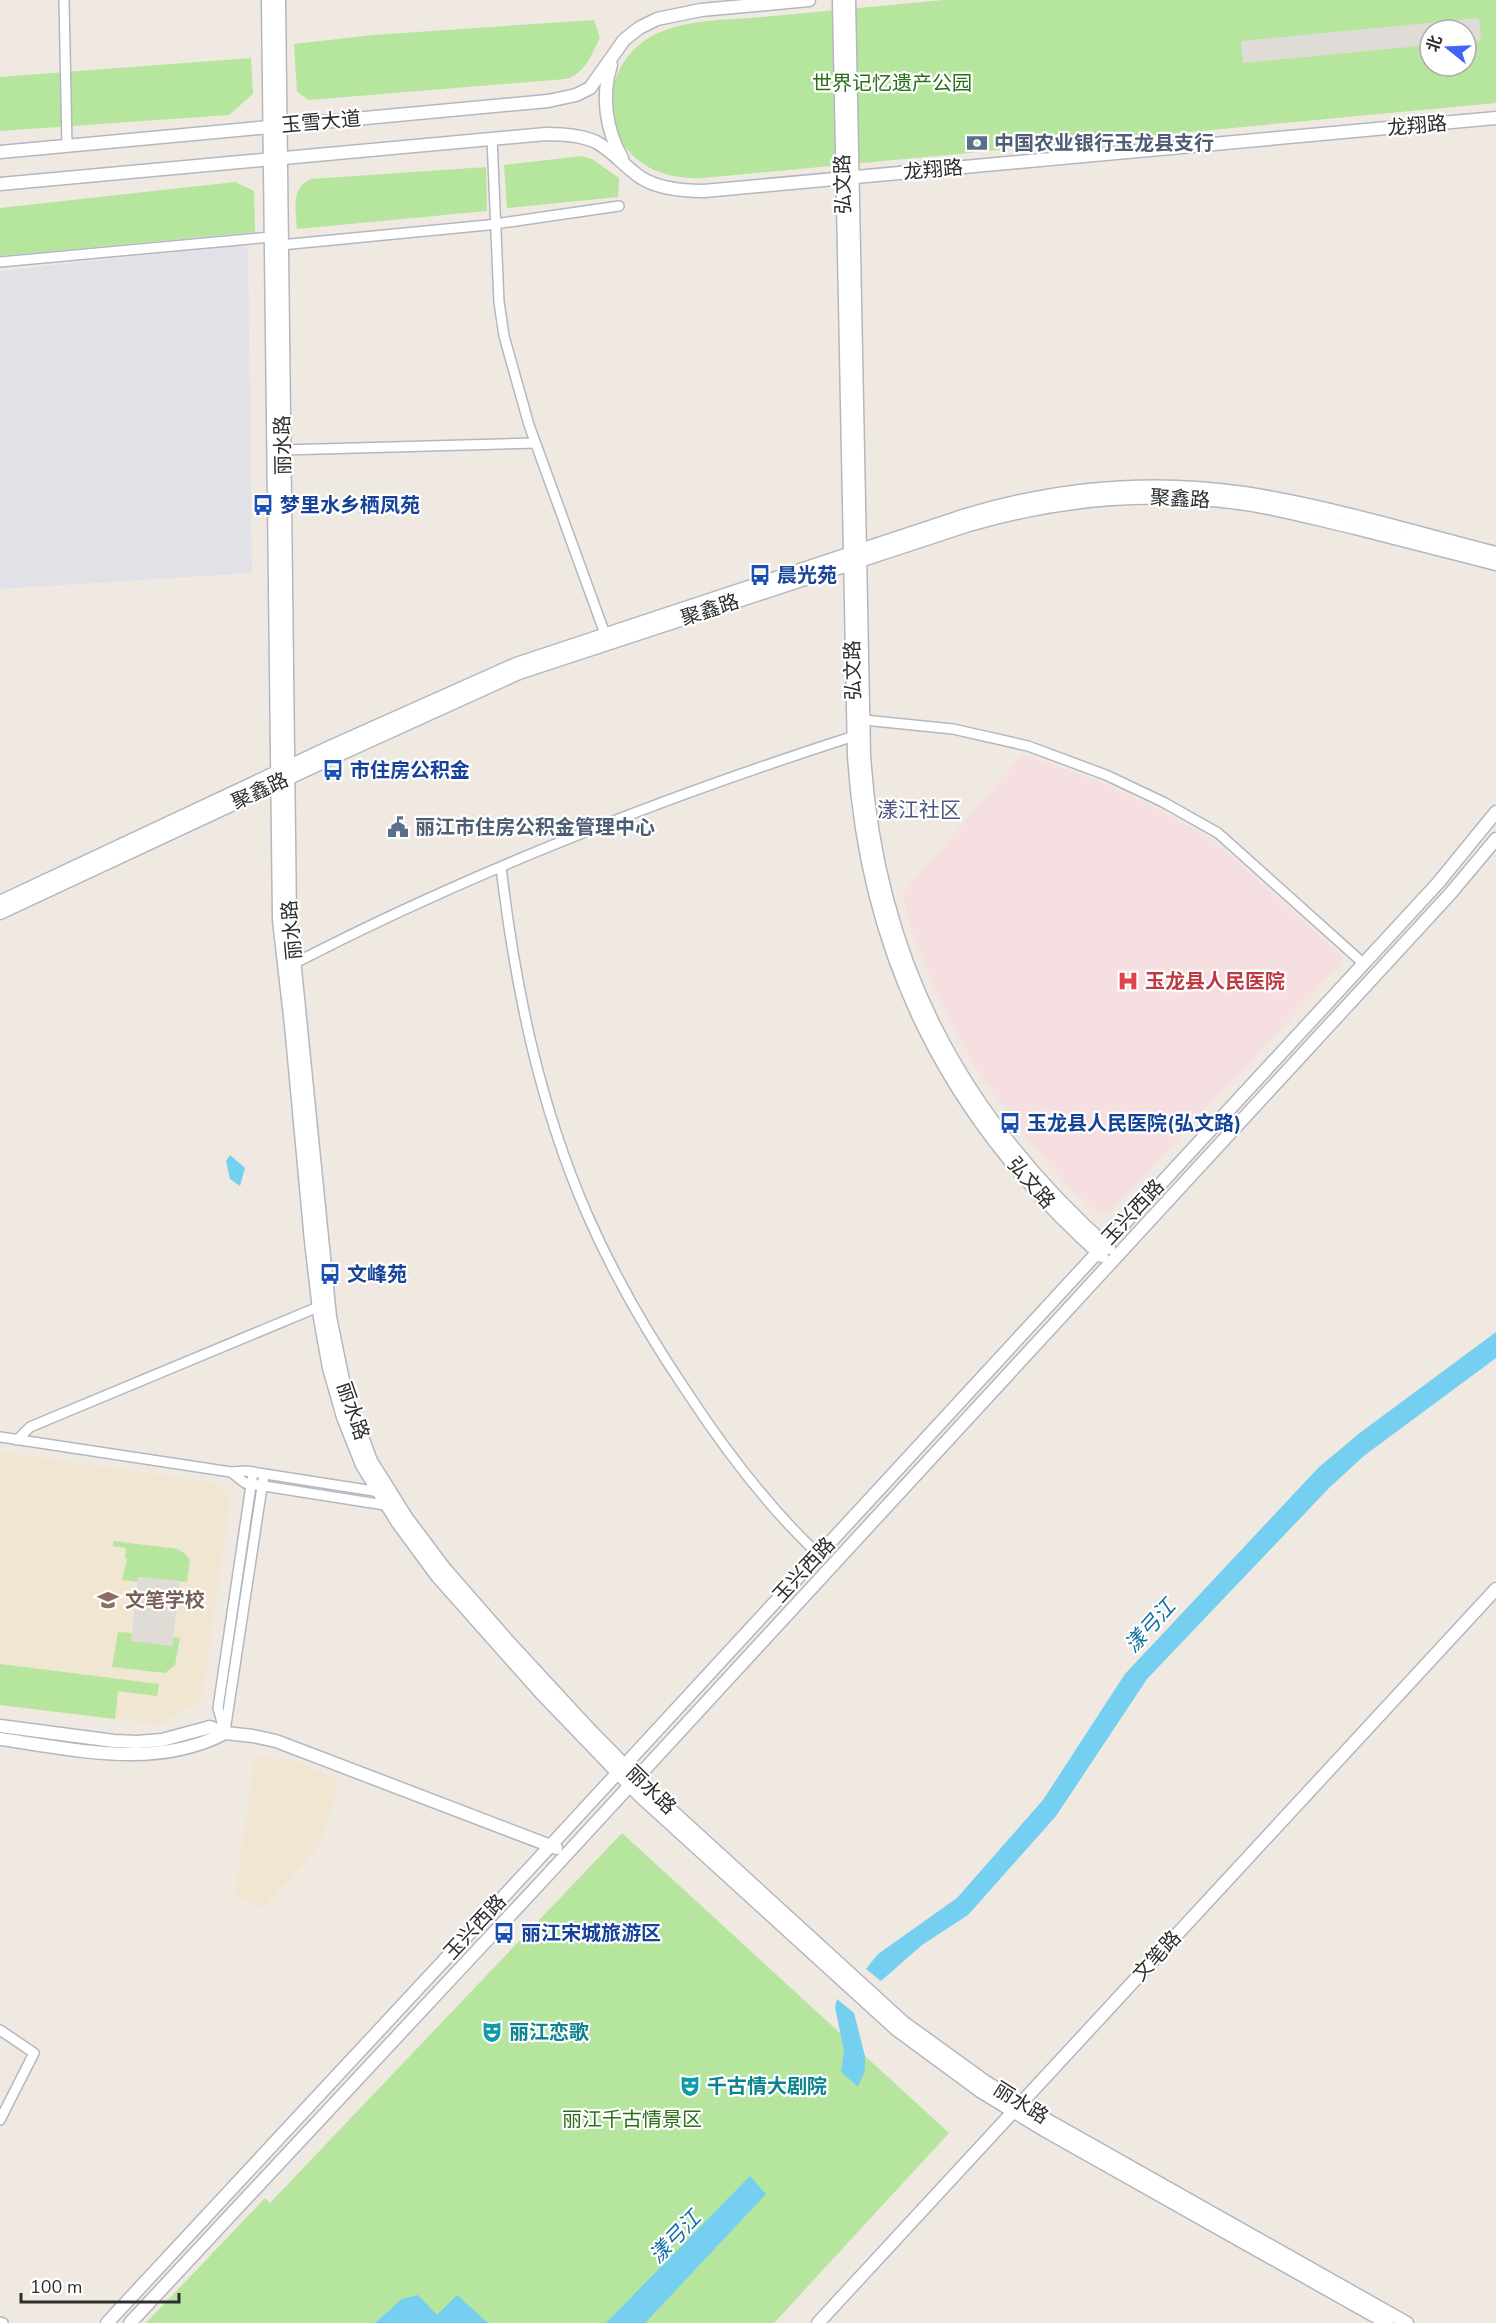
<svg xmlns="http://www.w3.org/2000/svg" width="1496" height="2323" font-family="'Nunito Sans','Noto Sans SC',sans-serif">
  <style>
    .industrial { fill: #e3e1e8 }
    .education { fill: #f0e6d1 }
    .medical { fill: #f5dfe0 }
    .green { fill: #b6e59e; fill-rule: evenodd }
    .plaza { fill: #dfdcd8 }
    .water { fill: #75cff0 }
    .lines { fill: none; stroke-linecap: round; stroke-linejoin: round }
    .street-casing { stroke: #b4b7c1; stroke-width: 12 }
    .secondary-casing { stroke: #b4b7c1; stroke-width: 15 }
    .street { stroke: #fff; stroke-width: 9 }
    .secondary { stroke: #fff; stroke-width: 12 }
    .labels { text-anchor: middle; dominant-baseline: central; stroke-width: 4.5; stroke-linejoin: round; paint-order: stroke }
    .park-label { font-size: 20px; fill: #2c6e1b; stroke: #fff }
    .street-label { font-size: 20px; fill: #2e2e2e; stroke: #fff }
    .service-label { font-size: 20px; font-weight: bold; fill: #4e5e75; stroke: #fff; text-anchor: start }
    .transit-label { font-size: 20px; font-weight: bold; fill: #164399; stroke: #fff; text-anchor: start }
    .health-label { font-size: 20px; font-weight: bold; fill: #be3a42; stroke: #fff; text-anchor: start }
    .education-label { font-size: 20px; font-weight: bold; fill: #785e54; stroke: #fff; text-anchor: start }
    .culture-label { font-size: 20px; font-weight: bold; fill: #0d838f; stroke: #fff; text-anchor: start }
    .neighbourhood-label { font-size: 21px; fill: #4d5680; stroke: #fff }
    .water-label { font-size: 21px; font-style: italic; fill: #0d6fa3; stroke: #fff }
  </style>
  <rect width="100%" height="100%" fill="#efe9e1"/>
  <!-- industrial -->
  <path class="industrial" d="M240,245L248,250L252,573L0,589V271Z"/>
  <!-- education -->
  <g class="education">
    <path d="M0,1452L217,1483L230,1501L202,1699L159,1725L0,1705Z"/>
    <path d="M255,1757L292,1760L339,1780L326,1828L314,1853L261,1909L235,1894Z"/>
  </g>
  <!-- medical -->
  <path class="medical" d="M1023,754L1103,783L1159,810L1213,840L1341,955V964L1111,1211L1096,1212L1067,1185L1023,1134L983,1079L949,1020L937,994L915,940L902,894Z"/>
  <!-- green -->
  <g class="green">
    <path d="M944,0H1496V103L703,178C685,179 666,176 650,168C591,136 603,53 663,31C693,19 730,20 762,17C823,11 884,6 944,0ZM1430,30H1466V66H1430Z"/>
    <path d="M594,20L600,38C591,55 586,73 566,79L309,100L297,92L294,44L373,35Z"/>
    <path d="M251,58L253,94L229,115L0,131V77Z"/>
    <path d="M582,156L592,159L619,178L618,197L507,208L504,165Z"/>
    <path d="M486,167L487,211L297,229C296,210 290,188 311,179Z"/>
    <path d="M235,182L254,191L255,232L0,256V208Z"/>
    <path d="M113,1541L178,1549L185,1554L190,1560L187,1582L138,1577L137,1582L122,1580L127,1559L125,1558L126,1548L113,1546Z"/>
    <path d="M118,1632L132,1633L131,1640L172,1645L173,1637L180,1638L175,1665L165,1673L112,1667Z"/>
    <path d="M0,1664L159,1684L157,1696L118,1691L115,1719L0,1705Z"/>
    <path d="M622,1833L949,2133L774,2323H146L265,2198L270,2203Z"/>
  </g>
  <!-- plaza -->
  <g class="plaza">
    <path d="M1479,18L1481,41L1466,42V30H1430V45L1243,63L1241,41Z"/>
    <path d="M138,1577L180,1582L172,1646L131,1641Z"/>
  </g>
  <!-- water -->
  <g class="water">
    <path d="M230,1155L245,1168L240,1186L230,1179L226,1161Z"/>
    <path d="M1496,1332V1358L1365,1455L1330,1487L1147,1679L1056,1816L968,1915L922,1945L881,1981L866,1969L878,1954L957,1898L1043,1800L1125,1674L1319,1467L1361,1432Z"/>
    <path d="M837,1999L854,2013L865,2056V2070L858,2087L841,2072L844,2051L835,2007Z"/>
    <path d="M750,2176L766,2194L645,2323H606Z"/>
    <path d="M418,2295L437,2315L457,2295L488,2323H375L402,2299Z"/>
  </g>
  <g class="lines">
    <defs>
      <g id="street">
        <path d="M64,0L67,146"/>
        <path d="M492,138L499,302L504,336L529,425L605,634"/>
        <path d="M281,245L488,225L619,206"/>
        <path d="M0,262L271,237"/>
        <path d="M283,450L535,443"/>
        <path d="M864,720L953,729L1028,746L1106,775L1163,802L1218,833L1363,963"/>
        <path d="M501,867C515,986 539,1104 587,1214C614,1276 649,1336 687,1392C725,1450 768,1507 818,1554"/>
        <path d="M295,963C473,871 662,798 854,736"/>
        <path d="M0,1437L231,1472L246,1471L380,1492"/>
        <path d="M17,1440L30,1427L318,1307"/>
        <path d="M231,1472L245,1483L391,1506"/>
        <path d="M225,1731L264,1474"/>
        <path d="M225,1733L218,1708L253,1472"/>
        <path d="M0,2030L34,2053L0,2120"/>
        <path d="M0,2322L3,2323"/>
      </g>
      <g id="secondary">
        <path d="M268,0L279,920L291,1025L311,1241L320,1318L329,1368L343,1417L362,1465L398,1523L437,1576L541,1693L640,1796L897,2030L980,2091L1044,2130L1387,2323"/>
        <path d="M279,0L290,919L330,1317L345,1390L371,1461L406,1517L445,1569L507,1640L591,1731L647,1788L903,2022L986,2082L1049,2121L1407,2323"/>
        <path d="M839,0L854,755C867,959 950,1121 1102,1256"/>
        <path d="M849,0L864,755C877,957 959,1114 1109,1248"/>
        <path d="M611,65C601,96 606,130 622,158"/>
        <path d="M0,152L548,101L576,95L590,88L624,40L639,28L657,19L701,10L809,0"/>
        <path d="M0,184L546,134C563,134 581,135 596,142C613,151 625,167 640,177C658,189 683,191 704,191L1496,118"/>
        <path d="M0,902L330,747L516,664L966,515C1056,488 1150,479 1244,493C1329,506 1413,532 1496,553"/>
        <path d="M0,913L334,757L519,673L969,525C1058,499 1147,491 1239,503C1278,508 1316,519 1355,528C1402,540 1449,552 1496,564"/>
        <path d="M0,1726L114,1741L137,1742L162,1740L210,1727L225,1733L253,1736L276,1741L556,1848"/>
        <path d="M0,1739C74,1749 155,1770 225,1733"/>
        <path d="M107,2323L529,1869L1438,883L1496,812"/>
        <path d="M130,2323L542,1881L1450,894L1496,839"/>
        <path d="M818,2323L1496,1589"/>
      </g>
    </defs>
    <!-- street casing -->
    <use href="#street" class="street-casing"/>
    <!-- secondary casing -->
    <use href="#secondary" class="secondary-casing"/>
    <!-- street -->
    <use href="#street" class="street"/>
    <!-- secondary -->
    <use href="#secondary" class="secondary"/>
  </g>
  <!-- icons -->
  <defs>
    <symbol id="bank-bare" viewBox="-9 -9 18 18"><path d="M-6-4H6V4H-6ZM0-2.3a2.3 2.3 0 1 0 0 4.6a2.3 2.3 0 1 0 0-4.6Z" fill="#5c6f8a" stroke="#fff" stroke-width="2.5" paint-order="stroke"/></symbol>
    <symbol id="bus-bare" viewBox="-9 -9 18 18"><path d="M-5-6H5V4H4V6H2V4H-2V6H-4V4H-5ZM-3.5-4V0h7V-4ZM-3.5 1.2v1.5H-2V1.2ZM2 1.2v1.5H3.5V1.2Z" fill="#1a4fb4" stroke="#fff" stroke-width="2.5" paint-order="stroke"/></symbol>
    <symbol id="civic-bare" viewBox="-9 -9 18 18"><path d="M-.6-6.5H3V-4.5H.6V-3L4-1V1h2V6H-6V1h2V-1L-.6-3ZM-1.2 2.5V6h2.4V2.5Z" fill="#5c6f8a" stroke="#fff" stroke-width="2.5" paint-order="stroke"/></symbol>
    <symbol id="hospital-bare" viewBox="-9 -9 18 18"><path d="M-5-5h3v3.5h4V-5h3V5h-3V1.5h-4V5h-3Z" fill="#e0444e" stroke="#fff" stroke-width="2.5" paint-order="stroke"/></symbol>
    <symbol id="school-bare" viewBox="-9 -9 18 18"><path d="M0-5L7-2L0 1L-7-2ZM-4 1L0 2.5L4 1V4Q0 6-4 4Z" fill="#8d6e63" stroke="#fff" stroke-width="2.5" paint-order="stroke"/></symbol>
    <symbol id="theatre-bare" viewBox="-9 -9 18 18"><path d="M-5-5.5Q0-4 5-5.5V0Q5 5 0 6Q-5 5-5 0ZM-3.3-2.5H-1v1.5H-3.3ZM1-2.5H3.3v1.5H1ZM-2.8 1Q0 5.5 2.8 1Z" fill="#0f9aa8" stroke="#fff" stroke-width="2.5" paint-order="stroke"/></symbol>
  </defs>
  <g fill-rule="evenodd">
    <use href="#bank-bare" x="962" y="128" width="30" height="30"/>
    <use href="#bus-bare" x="248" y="490" width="30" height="30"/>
    <use href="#bus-bare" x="745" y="560" width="30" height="30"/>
    <use href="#bus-bare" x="318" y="755" width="30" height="30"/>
    <use href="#civic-bare" x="383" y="812" width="30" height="30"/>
    <use href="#hospital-bare" x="1113" y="966" width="30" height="30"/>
    <use href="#bus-bare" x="995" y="1108" width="30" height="30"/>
    <use href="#bus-bare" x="315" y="1259" width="30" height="30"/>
    <use href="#school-bare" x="93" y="1585" width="30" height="30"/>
    <use href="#bus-bare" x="489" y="1918" width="30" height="30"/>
    <use href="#theatre-bare" x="477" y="2017" width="30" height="30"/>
    <use href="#theatre-bare" x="675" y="2071" width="30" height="30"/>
  </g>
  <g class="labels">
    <!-- park labels -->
    <g class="park-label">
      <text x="892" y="83">世界记忆遗产公园</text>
      <text x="632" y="2119">丽江千古情景区</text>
    </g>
    <!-- street labels -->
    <g class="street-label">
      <text transform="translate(321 122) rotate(-5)">玉雪大道</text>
      <text transform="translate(1417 126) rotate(-5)">龙翔路</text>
      <text transform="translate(933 170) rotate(-5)">龙翔路</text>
      <text transform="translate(843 184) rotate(-91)">弘文路</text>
      <text transform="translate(283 445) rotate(-91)">丽水路</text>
      <text transform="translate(1180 499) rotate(3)">聚鑫路</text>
      <text transform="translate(710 610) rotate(-18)">聚鑫路</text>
      <text transform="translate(853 670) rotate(-91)">弘文路</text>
      <text transform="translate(260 791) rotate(-25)">聚鑫路</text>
      <text transform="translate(292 930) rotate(-95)">丽水路</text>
      <text transform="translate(1031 1183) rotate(49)">弘文路</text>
      <text transform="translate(1133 1212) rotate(-47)">玉兴西路</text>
      <text transform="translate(353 1411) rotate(71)">丽水路</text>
      <text transform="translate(804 1570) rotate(-47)">玉兴西路</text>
      <text transform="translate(651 1790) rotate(44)">丽水路</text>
      <text transform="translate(475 1927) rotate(-47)">玉兴西路</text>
      <text transform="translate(1157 1956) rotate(-47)">文笔路</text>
      <text transform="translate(1021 2103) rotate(32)">丽水路</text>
    </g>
    <!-- service labels -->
    <g class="service-label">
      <text x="994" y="143">中国农业银行玉龙县支行</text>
      <text x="415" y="827">丽江市住房公积金管理中心</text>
    </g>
    <!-- transit labels -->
    <g class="transit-label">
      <text x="280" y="505">梦里水乡栖凤苑</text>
      <text x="777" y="575">晨光苑</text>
      <text x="350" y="770">市住房公积金</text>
      <text x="1027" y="1123">玉龙县人民医院(弘文路)</text>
      <text x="347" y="1274">文峰苑</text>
      <text x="521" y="1933">丽江宋城旅游区</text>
    </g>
    <!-- health labels -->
    <g class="health-label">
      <text x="1145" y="981">玉龙县人民医院</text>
    </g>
    <!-- education labels -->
    <g class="education-label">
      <text x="125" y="1600">文笔学校</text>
    </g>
    <!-- culture labels -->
    <g class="culture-label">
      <text x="509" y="2032">丽江恋歌</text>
      <text x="707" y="2086">千古情大剧院</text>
    </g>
    <!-- neighbourhood labels -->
    <g class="neighbourhood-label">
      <text x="919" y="810">漾江社区</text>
    </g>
    <!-- water labels -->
    <g class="water-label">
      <text transform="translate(1150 1626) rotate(-48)">漾弓江</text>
      <text transform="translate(675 2237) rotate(-46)">漾弓江</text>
    </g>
  </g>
  <!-- north arrow -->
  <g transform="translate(1448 48) rotate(288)"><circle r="28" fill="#ffffff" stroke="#ababab" stroke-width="1.5"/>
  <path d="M0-4.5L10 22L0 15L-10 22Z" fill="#4264fb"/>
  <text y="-9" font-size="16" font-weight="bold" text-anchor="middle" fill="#2e2e2e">北</text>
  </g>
  <!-- scale -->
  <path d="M21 2293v9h158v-9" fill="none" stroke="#2e2e2e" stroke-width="3"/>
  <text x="30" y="2293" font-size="18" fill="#2e2e2e" stroke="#ffffff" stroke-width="4.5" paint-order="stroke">100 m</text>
</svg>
